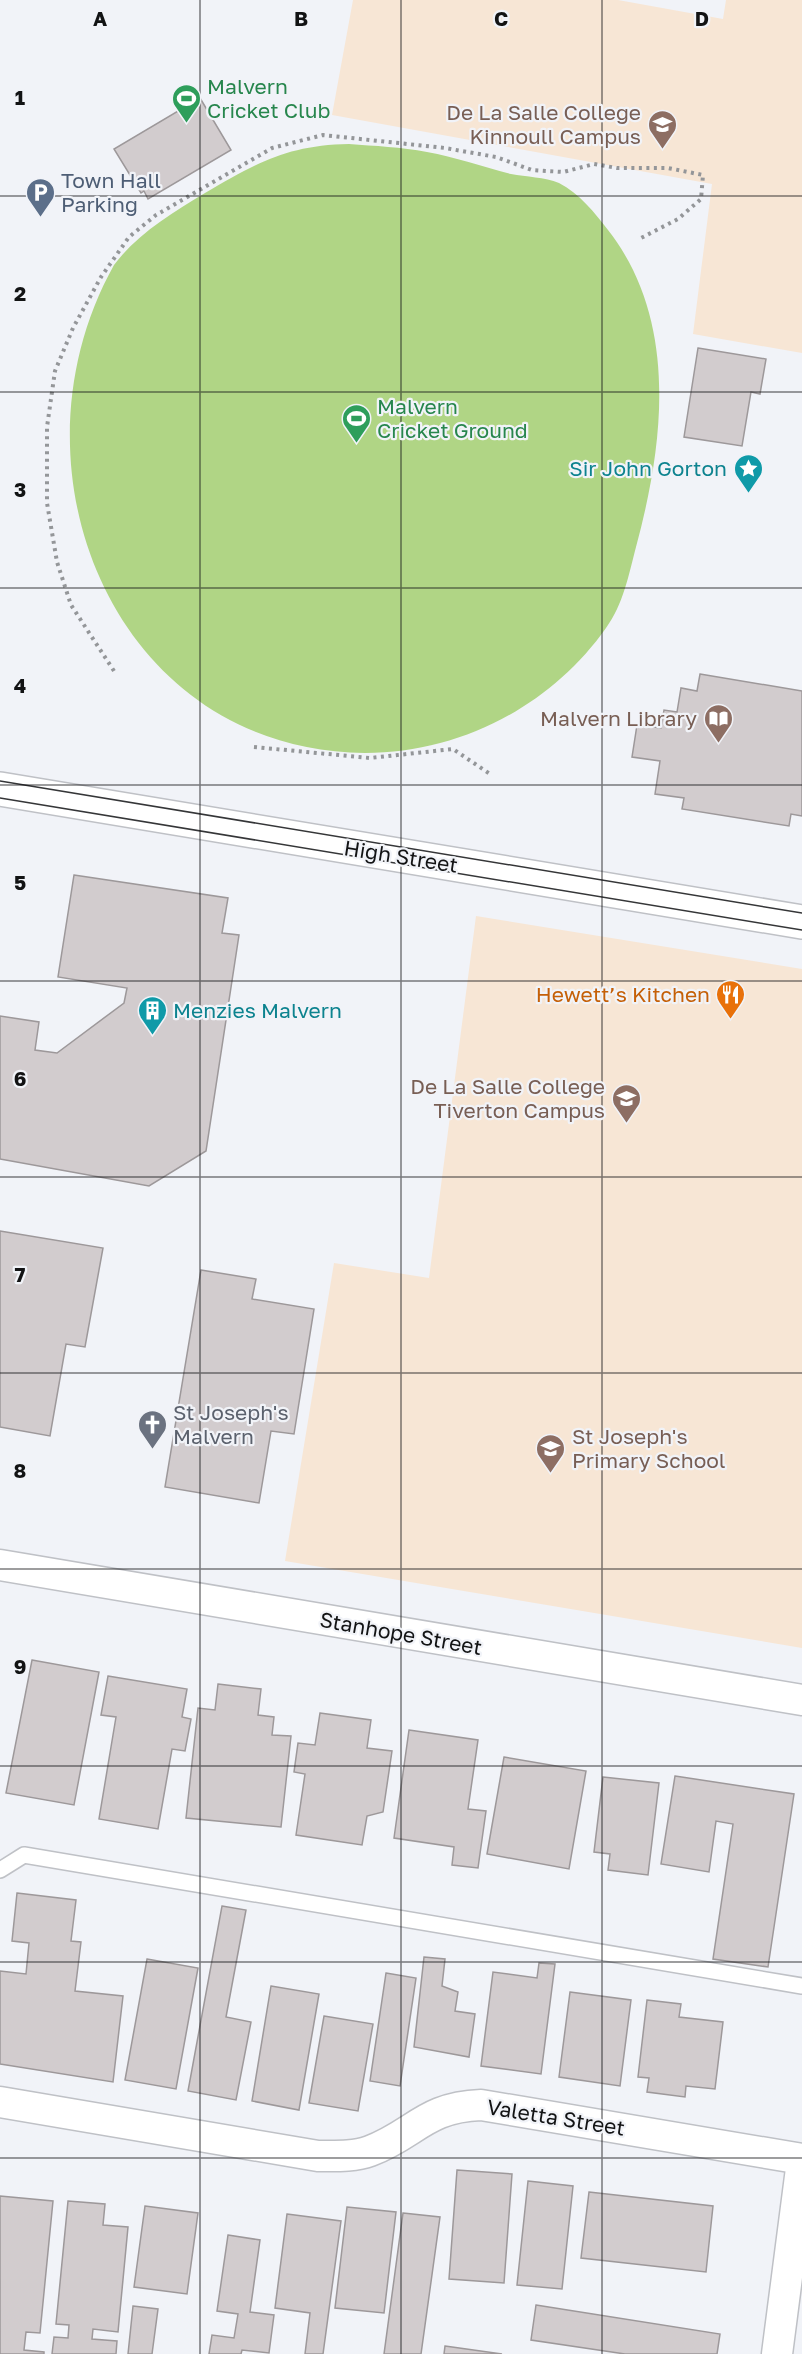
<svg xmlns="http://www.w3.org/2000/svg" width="802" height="2354" font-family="'Golos Text',sans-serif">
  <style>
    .education { fill: #f7e6d5 }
    .green { fill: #b0d585 }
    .building { fill: #d2ccce; stroke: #9d989a; stroke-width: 1.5 }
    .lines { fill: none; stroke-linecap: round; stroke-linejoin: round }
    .service-casing { stroke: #bfc1c6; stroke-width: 18 }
    .minor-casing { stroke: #bfc1c6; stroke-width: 33 }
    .primary-casing { stroke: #bfc1c6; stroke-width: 36 }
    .path { stroke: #949699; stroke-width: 4; stroke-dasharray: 3 4.5; stroke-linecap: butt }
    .service { stroke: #fff; stroke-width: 15 }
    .minor { stroke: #fff; stroke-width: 30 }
    .primary { stroke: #fff; stroke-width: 33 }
    .tram { stroke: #353638; stroke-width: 1.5 }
    .grid { fill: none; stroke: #121314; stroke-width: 1.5; stroke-opacity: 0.55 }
    .labels { text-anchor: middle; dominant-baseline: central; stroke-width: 4.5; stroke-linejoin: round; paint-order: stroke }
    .leisure-label { font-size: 21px; fill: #27864d; stroke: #f1f3f8; text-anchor: start }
    .education-label { font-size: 21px; fill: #785e54; stroke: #f1f3f8; text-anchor: end }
    .service-label { font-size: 21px; fill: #4e5e75; stroke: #f1f3f8; text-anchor: start }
    .culture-label { font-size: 21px; fill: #0d838f; stroke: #f1f3f8; text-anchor: end }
    .street-label { font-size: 21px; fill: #121314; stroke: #f1f3f8 }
    .food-label { font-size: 21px; fill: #c56008; stroke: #f1f3f8; text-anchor: end }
    .worship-label { font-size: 21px; fill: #5b616d; stroke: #f1f3f8; text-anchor: start }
    .grid-label { font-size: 20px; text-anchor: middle; font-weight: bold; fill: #121314; stroke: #f1f3f8; stroke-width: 4.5; stroke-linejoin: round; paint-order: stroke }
  </style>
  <rect width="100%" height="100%" fill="#f1f3f8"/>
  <!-- education -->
  <g class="education">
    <path d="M353,0H618L723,19L726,0H802V353L693,334L712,184L332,115Z"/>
    <path d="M476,916L802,969V1648L285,1561L334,1263L429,1278Z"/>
  </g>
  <!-- green -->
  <path class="green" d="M349,144C375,146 401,147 427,152C455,157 483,167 511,174C526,177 545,177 559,183C579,193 595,213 608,230C679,321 664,443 636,547C629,574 623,605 606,628C551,706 460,753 365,753C115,751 0,469 114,265C137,234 172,213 205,193C256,163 288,145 349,144Z"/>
  <!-- building -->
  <g class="building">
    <path d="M200,98L231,150L148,199L144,191L141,193L114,149Z"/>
    <path d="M698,348L766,359L760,394L751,392L742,446L684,437Z"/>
    <path d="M700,674L802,691V816L791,814L789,826L682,809L684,798L655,794L660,761L632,757L637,725L661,728L664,710L677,712L681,688L697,691Z"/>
    <path d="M74,875L228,898L222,933L239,935L206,1151L149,1186L0,1159V1016L39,1022L35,1050L57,1053L124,1003L127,988L58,977Z"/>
    <path d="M0,1231L103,1248L85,1347L66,1344L50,1436L0,1427Z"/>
    <path d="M201,1270L256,1279L252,1299L314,1309L294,1434L271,1431L259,1503L165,1487Z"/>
    <path d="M32,1660L99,1672L74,1805L6,1793Z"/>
    <path d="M108,1676L187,1689L182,1717L191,1719L185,1751L172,1749L158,1829L99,1819L116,1717L101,1715Z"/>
    <path d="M218,1684L261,1689L258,1715L274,1717L272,1735L291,1736L281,1827L186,1818L198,1708L215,1710Z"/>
    <path d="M320,1713L371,1720L367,1748L392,1751L383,1812L367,1816L362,1845L296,1835L305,1774L294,1772L298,1743L315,1745Z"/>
    <path d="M409,1730L478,1740L468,1809L486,1811L478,1868L452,1865L454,1847L394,1838Z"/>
    <path d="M504,1757L586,1771L569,1869L487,1854Z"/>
    <path d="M675,1776L794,1794L768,1967L713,1959L733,1824L716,1821L709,1872L661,1864Z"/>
    <path d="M603,1777L659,1783L648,1875L608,1870L610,1854L594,1852Z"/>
    <path d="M17,1893L76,1900L71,1941L81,1942L75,1991L123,1996L113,2082L0,2064V1971L26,1974L29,1943L12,1941Z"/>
    <path d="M222,1906L246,1910L226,2017L251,2022L236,2100L188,2091Z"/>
    <path d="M424,1957L445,1959L442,1986L458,1992L455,2011L475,2014L469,2057L414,2047Z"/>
    <path d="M147,1959L198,1968L176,2089L125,2080Z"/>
    <path d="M539,1963L555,1964L541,2074L481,2066L493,1972L537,1978Z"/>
    <path d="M386,1973L416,1978L400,2086L370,2081Z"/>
    <path d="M271,1986L319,1994L299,2110L252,2101Z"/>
    <path d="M570,1992L631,2000L620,2086L559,2077Z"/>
    <path d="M647,2000L681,2004L679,2017L723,2022L715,2089L686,2086L685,2097L647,2092L649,2078L638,2077Z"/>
    <path d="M324,2016L373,2024L358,2111L309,2103Z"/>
    <path d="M457,2170L512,2174L504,2283L449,2279Z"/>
    <path d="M528,2181L573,2186L562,2289L517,2285Z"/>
    <path d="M589,2192L713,2206L706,2272L581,2258Z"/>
    <path d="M0,2196L53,2201L40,2333L26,2332L24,2350L44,2352V2354H0Z"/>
    <path d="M68,2201L105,2204L103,2225L128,2227L118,2332L93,2329L92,2339L117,2341L116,2354H52L54,2337L68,2338L69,2325L56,2324Z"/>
    <path d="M145,2206L198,2213L187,2294L134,2287Z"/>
    <path d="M347,2207L396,2212L384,2313L335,2308Z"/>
    <path d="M403,2213L440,2217L421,2354H384Z"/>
    <path d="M287,2214L341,2221L323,2354H305L310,2313L275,2308Z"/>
    <path d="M228,2235L260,2240L250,2312L274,2315L269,2353L242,2350L241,2354H209L212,2335L234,2338L238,2314L217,2311Z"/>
    <path d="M536,2305L720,2334L717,2354H625L531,2340Z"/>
    <path d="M133,2306L158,2309L152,2354H128Z"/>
    <path d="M445,2346L502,2354H444Z"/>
  </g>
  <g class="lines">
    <defs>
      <path id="service" d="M0,1870L24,1855L802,1986"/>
      <g id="minor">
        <path d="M0,1565L802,1700"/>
        <path d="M0,2102L318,2156C335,2156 354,2157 370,2151C415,2134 425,2107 481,2105L802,2159"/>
        <path d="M777,2354L802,2161"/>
      </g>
      <path id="primary" d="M0,789L802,922"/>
    </defs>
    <!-- service casing -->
    <use href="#service" class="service-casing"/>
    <!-- minor casing -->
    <use href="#minor" class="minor-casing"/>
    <!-- primary casing -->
    <use href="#primary" class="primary-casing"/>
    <!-- path -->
    <g class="path">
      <path d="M114,671L71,605L57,562L47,503V427L55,371L73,328L101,277L129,237L156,215L272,148L323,135L445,148L496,157L532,170L563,172L594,164L617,168H668L703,175L701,199L678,219L641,238"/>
      <path d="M254,747L370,758L453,749L490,774"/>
    </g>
    <!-- service -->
    <use href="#service" class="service"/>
    <!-- minor -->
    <use href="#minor" class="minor"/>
    <!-- primary -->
    <use href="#primary" class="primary"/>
    <!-- tram -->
    <g class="tram">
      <path d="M0,781L802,913"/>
      <path d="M0,798L802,930"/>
    </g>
  </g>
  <!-- grid -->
  <path class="grid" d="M200,0V2354M401,0V2354M602,0V2354M0,196H802M0,392H802M0,588H802M0,785H802M0,981H802M0,1177H802M0,1373H802M0,1569H802M0,1766H802M0,1962H802M0,2158H802"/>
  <!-- icons -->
  <defs>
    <symbol id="stadium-pin" viewBox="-11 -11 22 30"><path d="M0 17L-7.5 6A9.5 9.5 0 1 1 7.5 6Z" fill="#2e9e5b" stroke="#f1f3f8"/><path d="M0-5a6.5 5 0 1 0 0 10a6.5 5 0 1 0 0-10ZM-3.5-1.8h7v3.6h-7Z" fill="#fff"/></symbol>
    <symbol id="school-pin" viewBox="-11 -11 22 30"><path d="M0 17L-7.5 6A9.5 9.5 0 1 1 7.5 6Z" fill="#8d6e63" stroke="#f1f3f8"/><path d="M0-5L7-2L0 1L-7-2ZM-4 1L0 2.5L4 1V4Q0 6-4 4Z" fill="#fff"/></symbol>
    <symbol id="parking-pin" viewBox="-11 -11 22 30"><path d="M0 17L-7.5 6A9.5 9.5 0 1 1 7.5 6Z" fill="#5c6f8a" stroke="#f1f3f8"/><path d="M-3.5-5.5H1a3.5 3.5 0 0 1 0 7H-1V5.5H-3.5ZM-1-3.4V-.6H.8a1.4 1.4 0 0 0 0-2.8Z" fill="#fff"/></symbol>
    <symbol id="sight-pin" viewBox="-11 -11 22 30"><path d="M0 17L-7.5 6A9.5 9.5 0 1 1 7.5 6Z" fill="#0f9aa8" stroke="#f1f3f8"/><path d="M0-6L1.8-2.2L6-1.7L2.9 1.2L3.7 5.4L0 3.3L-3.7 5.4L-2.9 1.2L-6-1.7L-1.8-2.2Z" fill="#fff"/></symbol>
    <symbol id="library-pin" viewBox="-11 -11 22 30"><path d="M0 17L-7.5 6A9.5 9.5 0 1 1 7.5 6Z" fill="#8d6e63" stroke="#f1f3f8"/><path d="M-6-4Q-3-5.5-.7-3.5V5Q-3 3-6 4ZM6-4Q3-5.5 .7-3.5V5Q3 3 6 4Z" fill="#fff"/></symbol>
    <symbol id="restaurant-pin" viewBox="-11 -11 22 30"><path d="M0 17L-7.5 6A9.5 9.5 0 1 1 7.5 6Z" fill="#e8710a" stroke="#f1f3f8"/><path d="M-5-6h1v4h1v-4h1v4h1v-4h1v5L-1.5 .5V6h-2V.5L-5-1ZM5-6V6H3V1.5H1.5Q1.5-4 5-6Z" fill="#fff"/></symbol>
    <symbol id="building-pin" viewBox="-11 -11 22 30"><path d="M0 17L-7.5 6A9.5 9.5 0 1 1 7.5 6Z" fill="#0f9aa8" stroke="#f1f3f8"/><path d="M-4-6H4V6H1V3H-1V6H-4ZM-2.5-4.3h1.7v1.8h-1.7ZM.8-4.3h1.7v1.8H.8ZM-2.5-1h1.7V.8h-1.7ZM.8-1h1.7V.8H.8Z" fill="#fff"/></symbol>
    <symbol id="church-pin" viewBox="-11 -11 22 30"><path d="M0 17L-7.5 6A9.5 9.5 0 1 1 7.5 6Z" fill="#6b7280" stroke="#f1f3f8"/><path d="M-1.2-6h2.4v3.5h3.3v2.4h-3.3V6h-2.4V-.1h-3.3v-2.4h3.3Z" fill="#fff"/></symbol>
  </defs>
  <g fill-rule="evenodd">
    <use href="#stadium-pin" x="170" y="82" width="33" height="45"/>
    <use href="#school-pin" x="646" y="108" width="33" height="45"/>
    <use href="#parking-pin" x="24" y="176" width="33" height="45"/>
    <use href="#stadium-pin" x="340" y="402" width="33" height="45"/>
    <use href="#sight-pin" x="732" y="452" width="33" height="45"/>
    <use href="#library-pin" x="702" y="702" width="33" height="45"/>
    <use href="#restaurant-pin" x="714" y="978" width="33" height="45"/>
    <use href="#building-pin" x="136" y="994" width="33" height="45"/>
    <use href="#school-pin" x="610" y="1082" width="33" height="45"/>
    <use href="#church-pin" x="136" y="1408" width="33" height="45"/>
    <use href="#school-pin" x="534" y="1432" width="33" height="45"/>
  </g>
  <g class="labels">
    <!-- leisure labels -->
    <g class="leisure-label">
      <text x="207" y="86">Malvern<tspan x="207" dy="24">Cricket Club</tspan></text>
      <text x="377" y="406">Malvern<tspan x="377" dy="24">Cricket Ground</tspan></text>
    </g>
    <!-- education labels -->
    <g class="education-label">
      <text x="641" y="112">De La Salle College<tspan x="641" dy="24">Kinnoull Campus</tspan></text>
      <text x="697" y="718">Malvern Library</text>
      <text x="605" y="1086">De La Salle College<tspan x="605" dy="24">Tiverton Campus</tspan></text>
      <text x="572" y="1436" text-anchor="start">St Joseph's<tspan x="572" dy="24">Primary School</tspan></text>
    </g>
    <!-- service labels -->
    <g class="service-label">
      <text x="61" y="180">Town Hall<tspan x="61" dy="24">Parking</tspan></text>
    </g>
    <!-- culture labels -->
    <g class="culture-label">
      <text x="727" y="468">Sir John Gorton</text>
      <text x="173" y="1010" text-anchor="start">Menzies Malvern</text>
    </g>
    <!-- street labels -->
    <g class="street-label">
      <text transform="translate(401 856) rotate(9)">High Street</text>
      <text transform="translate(401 1633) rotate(10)">Stanhope Street</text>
      <text transform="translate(556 2117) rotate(9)">Valetta Street</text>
    </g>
    <!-- food labels -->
    <g class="food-label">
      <text x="710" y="994">Hewett’s Kitchen</text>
    </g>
    <!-- worship labels -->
    <g class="worship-label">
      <text x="173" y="1412">St Joseph's<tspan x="173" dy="24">Malvern</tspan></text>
    </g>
  </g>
  <g class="grid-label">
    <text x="100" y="26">A</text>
    <text x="301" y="26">B</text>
    <text x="501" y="26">C</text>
    <text x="702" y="26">D</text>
    <text x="20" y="105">1</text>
    <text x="20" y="301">2</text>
    <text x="20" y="497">3</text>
    <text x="20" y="693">4</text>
    <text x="20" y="890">5</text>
    <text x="20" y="1086">6</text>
    <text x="20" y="1282">7</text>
    <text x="20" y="1478">8</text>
    <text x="20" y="1674">9</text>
  </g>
</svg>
